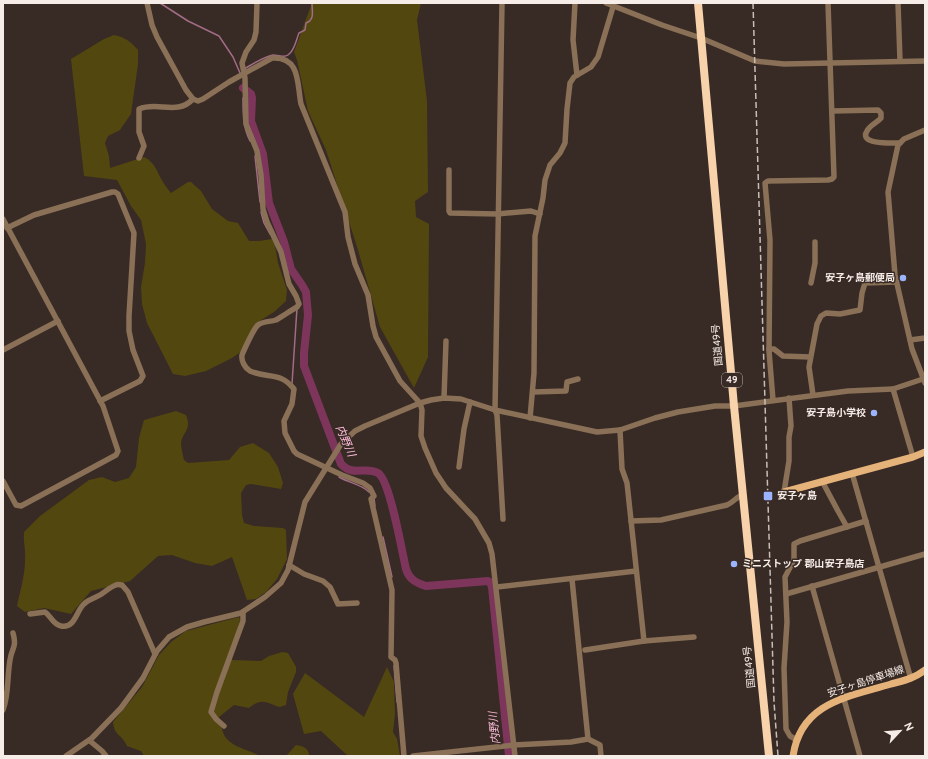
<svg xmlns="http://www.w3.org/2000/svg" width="928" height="759" font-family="Overpass,'Noto Sans JP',sans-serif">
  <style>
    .green { fill: #534710 }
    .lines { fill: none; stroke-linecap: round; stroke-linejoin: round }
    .stream { stroke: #a16c86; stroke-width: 1.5 }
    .river { stroke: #7d355c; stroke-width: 8 }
    .minor { stroke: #897056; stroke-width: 5.5 }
    .major { stroke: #e5b27a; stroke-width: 7 }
    .highway { stroke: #f7d2ab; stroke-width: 8 }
    .rail { stroke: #c8beb9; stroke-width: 1.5; stroke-dasharray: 6 3; stroke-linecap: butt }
    .poi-dot { fill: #9bb4fd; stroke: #382a24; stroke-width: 1.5 }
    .labels { text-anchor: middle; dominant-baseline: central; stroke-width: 3; stroke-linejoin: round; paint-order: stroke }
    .shield { fill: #382a24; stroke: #bdb2ad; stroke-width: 1 }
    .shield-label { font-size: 9px; font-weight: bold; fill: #f6ece8 }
    .poi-label { font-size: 10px; font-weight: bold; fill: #f6ece8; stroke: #382a24; text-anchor: end }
    .street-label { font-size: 10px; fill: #f6ece8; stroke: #382a24 }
    .water-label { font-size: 11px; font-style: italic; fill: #ffbedc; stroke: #382a24 }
  </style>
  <rect width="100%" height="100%" fill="#382a24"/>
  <!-- green -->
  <g class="green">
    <path d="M312,3H421L417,20L427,101L428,192L415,201L416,217L429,224L428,357L414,388L380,327L358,250L326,150L308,111L297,60L294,52Z"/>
    <path d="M114,35C125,37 131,42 138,50V64L131,114L120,130L108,136L105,143L109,156L110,168L144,157C156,163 156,171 163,182C165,186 168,189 171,193L188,182H191L201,191L212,209L228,221L238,223L249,241H259L272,239L275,245L278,263L287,290L286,301L274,312L258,322L242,351L232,358L206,371L185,376L173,374L147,323L142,304L141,287L145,263L146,244L141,220L131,206L117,180L84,176L71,59L104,39Z"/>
    <path d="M176,411L186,415C192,430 183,431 181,443C181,448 183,455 184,460L188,463L229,460L240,447L253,443L269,453L278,467L283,483L281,489L251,484L246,485L241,493L242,515L244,523L254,526L283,528L286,530L287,559L277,579L266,592L256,599L247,600L232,557L212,566L195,563L172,555L158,556L130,581L91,591L71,614L44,608L25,612L17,606C20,591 25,576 25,560C26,550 23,542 24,532L40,516L89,480L102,477L115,482L129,478L136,467L139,438L144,420Z"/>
    <path d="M239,617L240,620L231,656L232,660L261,661L269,656L282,652L288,653L296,667V672L288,692L286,705L280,707C266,703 262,697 249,708L234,705L219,717C221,723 222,733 226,738C234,748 250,750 260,756H144L141,751L127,746C122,734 114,736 113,722L142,687L159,655L171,642L186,631Z"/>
    <path d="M387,667L394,682L395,714L393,732L397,739L400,756H348L321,731L304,734L293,694L305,673L364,717Z"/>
    <path d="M296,745C303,746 309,748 309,756H286Z"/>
  </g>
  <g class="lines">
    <!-- stream -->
    <g class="stream">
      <path d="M160,3L188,21L219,36L233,57L240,73"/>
      <path d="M244,69C253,64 263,57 273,55C277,55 284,58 288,55C295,50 296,40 299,33L305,30L306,23C315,20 312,11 312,3"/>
      <path d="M243,98C243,115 243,127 250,141"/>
      <path d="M255,156L260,202"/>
      <path d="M261,212L264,223L270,234"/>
      <path d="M292,384L297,308"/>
      <path d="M339,477C349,483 361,484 369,492"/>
      <path d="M374,498L375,506"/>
      <path d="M383,537L392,577"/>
      <path d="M394,666L397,702"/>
    </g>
    <!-- river -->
    <path class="river" d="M243,88L251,94L252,98L251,121L263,154L269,203L284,242L291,269L302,285L306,292L308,315L304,353V366L341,464C353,477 365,466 378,473C390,480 402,552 406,569C409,579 416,583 426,586L488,581L490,582L492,587L509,756"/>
    <!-- minor -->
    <g class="minor">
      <path d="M147,3L152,25L157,37L186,90L193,99L198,101L203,99L229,82L272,58C301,56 297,85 301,104L345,212L348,237L355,264L368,295L373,326L376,337L400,381L420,403L422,410L421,436L425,448L436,473L446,488L475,519L489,543L492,554L515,756"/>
      <path d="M257,3L256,32L254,40L246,52L242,63L245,78L246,124L257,151L261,175L263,209L267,222L281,252L289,284L296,296L299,304L297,307C290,311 283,316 276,320C270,322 263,321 258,325C254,328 244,350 242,355C241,361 245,368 250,371C268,379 280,371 294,389L292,404L284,421L285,433L294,451L297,454L342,475L363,483L370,488L374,496L371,499L392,590L391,657L395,660L396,663L404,756"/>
      <path d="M502,3L495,410L497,415L503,519"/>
      <path d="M575,3L573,40L577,75"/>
      <path d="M606,3L662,25L701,38L755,61L784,64L925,61"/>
      <path d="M898,3L900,61"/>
      <path d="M832,111L878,110L881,113V118C877,123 870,125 867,131C858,145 893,143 900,143"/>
      <path d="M925,130L904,139L898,145L888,192L895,275L912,349L925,383"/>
      <path d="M139,158L144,146L139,132V109C158,101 177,116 193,99"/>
      <path d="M449,170V211L450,213L497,214L531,211L540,214"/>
      <path d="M3,219L103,406L118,451L116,455L21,506L16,505L3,481"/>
      <path d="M7,228L34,215L112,192H115L118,194L134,233L129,316V331L133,350L143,376L140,381L100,401"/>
      <path d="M811,283L815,263V242"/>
      <path d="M910,340L925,338"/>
      <path d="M769,349H774L783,356L810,357"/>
      <path d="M3,350L58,321"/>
      <path d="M893,389L913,457"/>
      <path d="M533,392L566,391L567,382L578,379"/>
      <path d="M813,395L809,367L817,324L821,316L826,313L840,314L860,310L862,293L865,283L896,282"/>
      <path d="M444,398L446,341"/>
      <path d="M773,400L769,351L770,240L765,183L768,181L828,180L832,179L834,177L828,3"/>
      <path d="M530,418L534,373L535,236L543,198L545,180L550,165L560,153L565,143L567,109L570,83L574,77L591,67L598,57L613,7"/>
      <path d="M620,430L622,469L627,483L644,641"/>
      <path d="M459,467L464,429L470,402"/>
      <path d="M852,473L911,679"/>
      <path d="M822,481L838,511L847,527"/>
      <path d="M784,492L789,461V437L791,426L789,398"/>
      <path d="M631,521L661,520L727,505C734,502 737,496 743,495"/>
      <path d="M289,565L304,574L323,581L330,587L338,604L357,603"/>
      <path d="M572,579L588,739"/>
      <path d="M812,586L860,756"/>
      <path d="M497,587L636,571"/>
      <path d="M786,594L925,554"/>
      <path d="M30,614L45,612C51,616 53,625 61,626C75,629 76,611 84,604C89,599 95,598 100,595C105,592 110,587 116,585C118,584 120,585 122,585L128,592L155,654"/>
      <path d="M585,650L644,641L694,637"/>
      <path d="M3,710C9,694 7,677 10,660C12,647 17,648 13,633"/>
      <path d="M224,726L216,719L211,712L217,692L243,621V612"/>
      <path d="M797,740L790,736L786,729L784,668L787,622L785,577L794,560V544L800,541L866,521"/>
      <path d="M90,741L102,751L106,756"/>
      <path d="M66,756L92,738L121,708L143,678L157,651L169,637L187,627L204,622L241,613L265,597L281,583L288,570L305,502L341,444L355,431L365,426L420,403L431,400L444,398L461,399L495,410L597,432L620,430L655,418L678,412L715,406H734L848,391L893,389L923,379"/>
      <path d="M413,756L514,745L571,742L588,739L600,745L601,756"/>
    </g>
    <!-- major -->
    <g class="major">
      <path d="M784,492L913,457L925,452"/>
      <path d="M793,756C801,702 848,697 891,684C903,681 915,678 925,670"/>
    </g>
    <!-- highway -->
    <path class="highway" d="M698,3L734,406L769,756"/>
    <!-- rail -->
    <path class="rail" d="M753,3L774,702L778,756"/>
  </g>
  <!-- markers -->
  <g class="poi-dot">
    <circle cx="903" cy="278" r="4"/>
    <circle cx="874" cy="413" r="4"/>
    <rect x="763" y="491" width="10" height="10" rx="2"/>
    <circle cx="734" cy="564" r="4"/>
  </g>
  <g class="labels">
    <!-- shield labels -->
    <rect class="shield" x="722" y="373" width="20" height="14" rx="3"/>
    <g class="shield-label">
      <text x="732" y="380">49</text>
    </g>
    <!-- poi labels -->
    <g class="poi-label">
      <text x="895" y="278">安子ヶ島郵便局</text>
      <text x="866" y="413">安子島小学校</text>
      <text x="777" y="496" text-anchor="start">安子ヶ島</text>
      <text x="742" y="564" text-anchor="start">ミニストップ 郡山安子島店</text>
    </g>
    <!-- street labels -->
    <g class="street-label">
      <text transform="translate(718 345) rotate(-95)">国道49号</text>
      <text transform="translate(750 667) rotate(-96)">国道49号</text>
      <text transform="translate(866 682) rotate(-18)">安子ヶ島停車場線</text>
    </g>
    <!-- water labels -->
    <g class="water-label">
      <text transform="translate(345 441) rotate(67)">内野川</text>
      <text transform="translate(495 728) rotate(-96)">内野川</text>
    </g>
  </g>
  <!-- border -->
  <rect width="928" height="759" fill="none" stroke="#f6ece8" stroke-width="8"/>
  <!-- north arrow -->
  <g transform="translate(900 731) rotate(64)" stroke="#382a24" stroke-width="3" paint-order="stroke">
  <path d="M0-3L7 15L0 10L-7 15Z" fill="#f6ece8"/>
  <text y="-6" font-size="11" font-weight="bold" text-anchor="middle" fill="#f6ece8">N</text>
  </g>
</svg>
